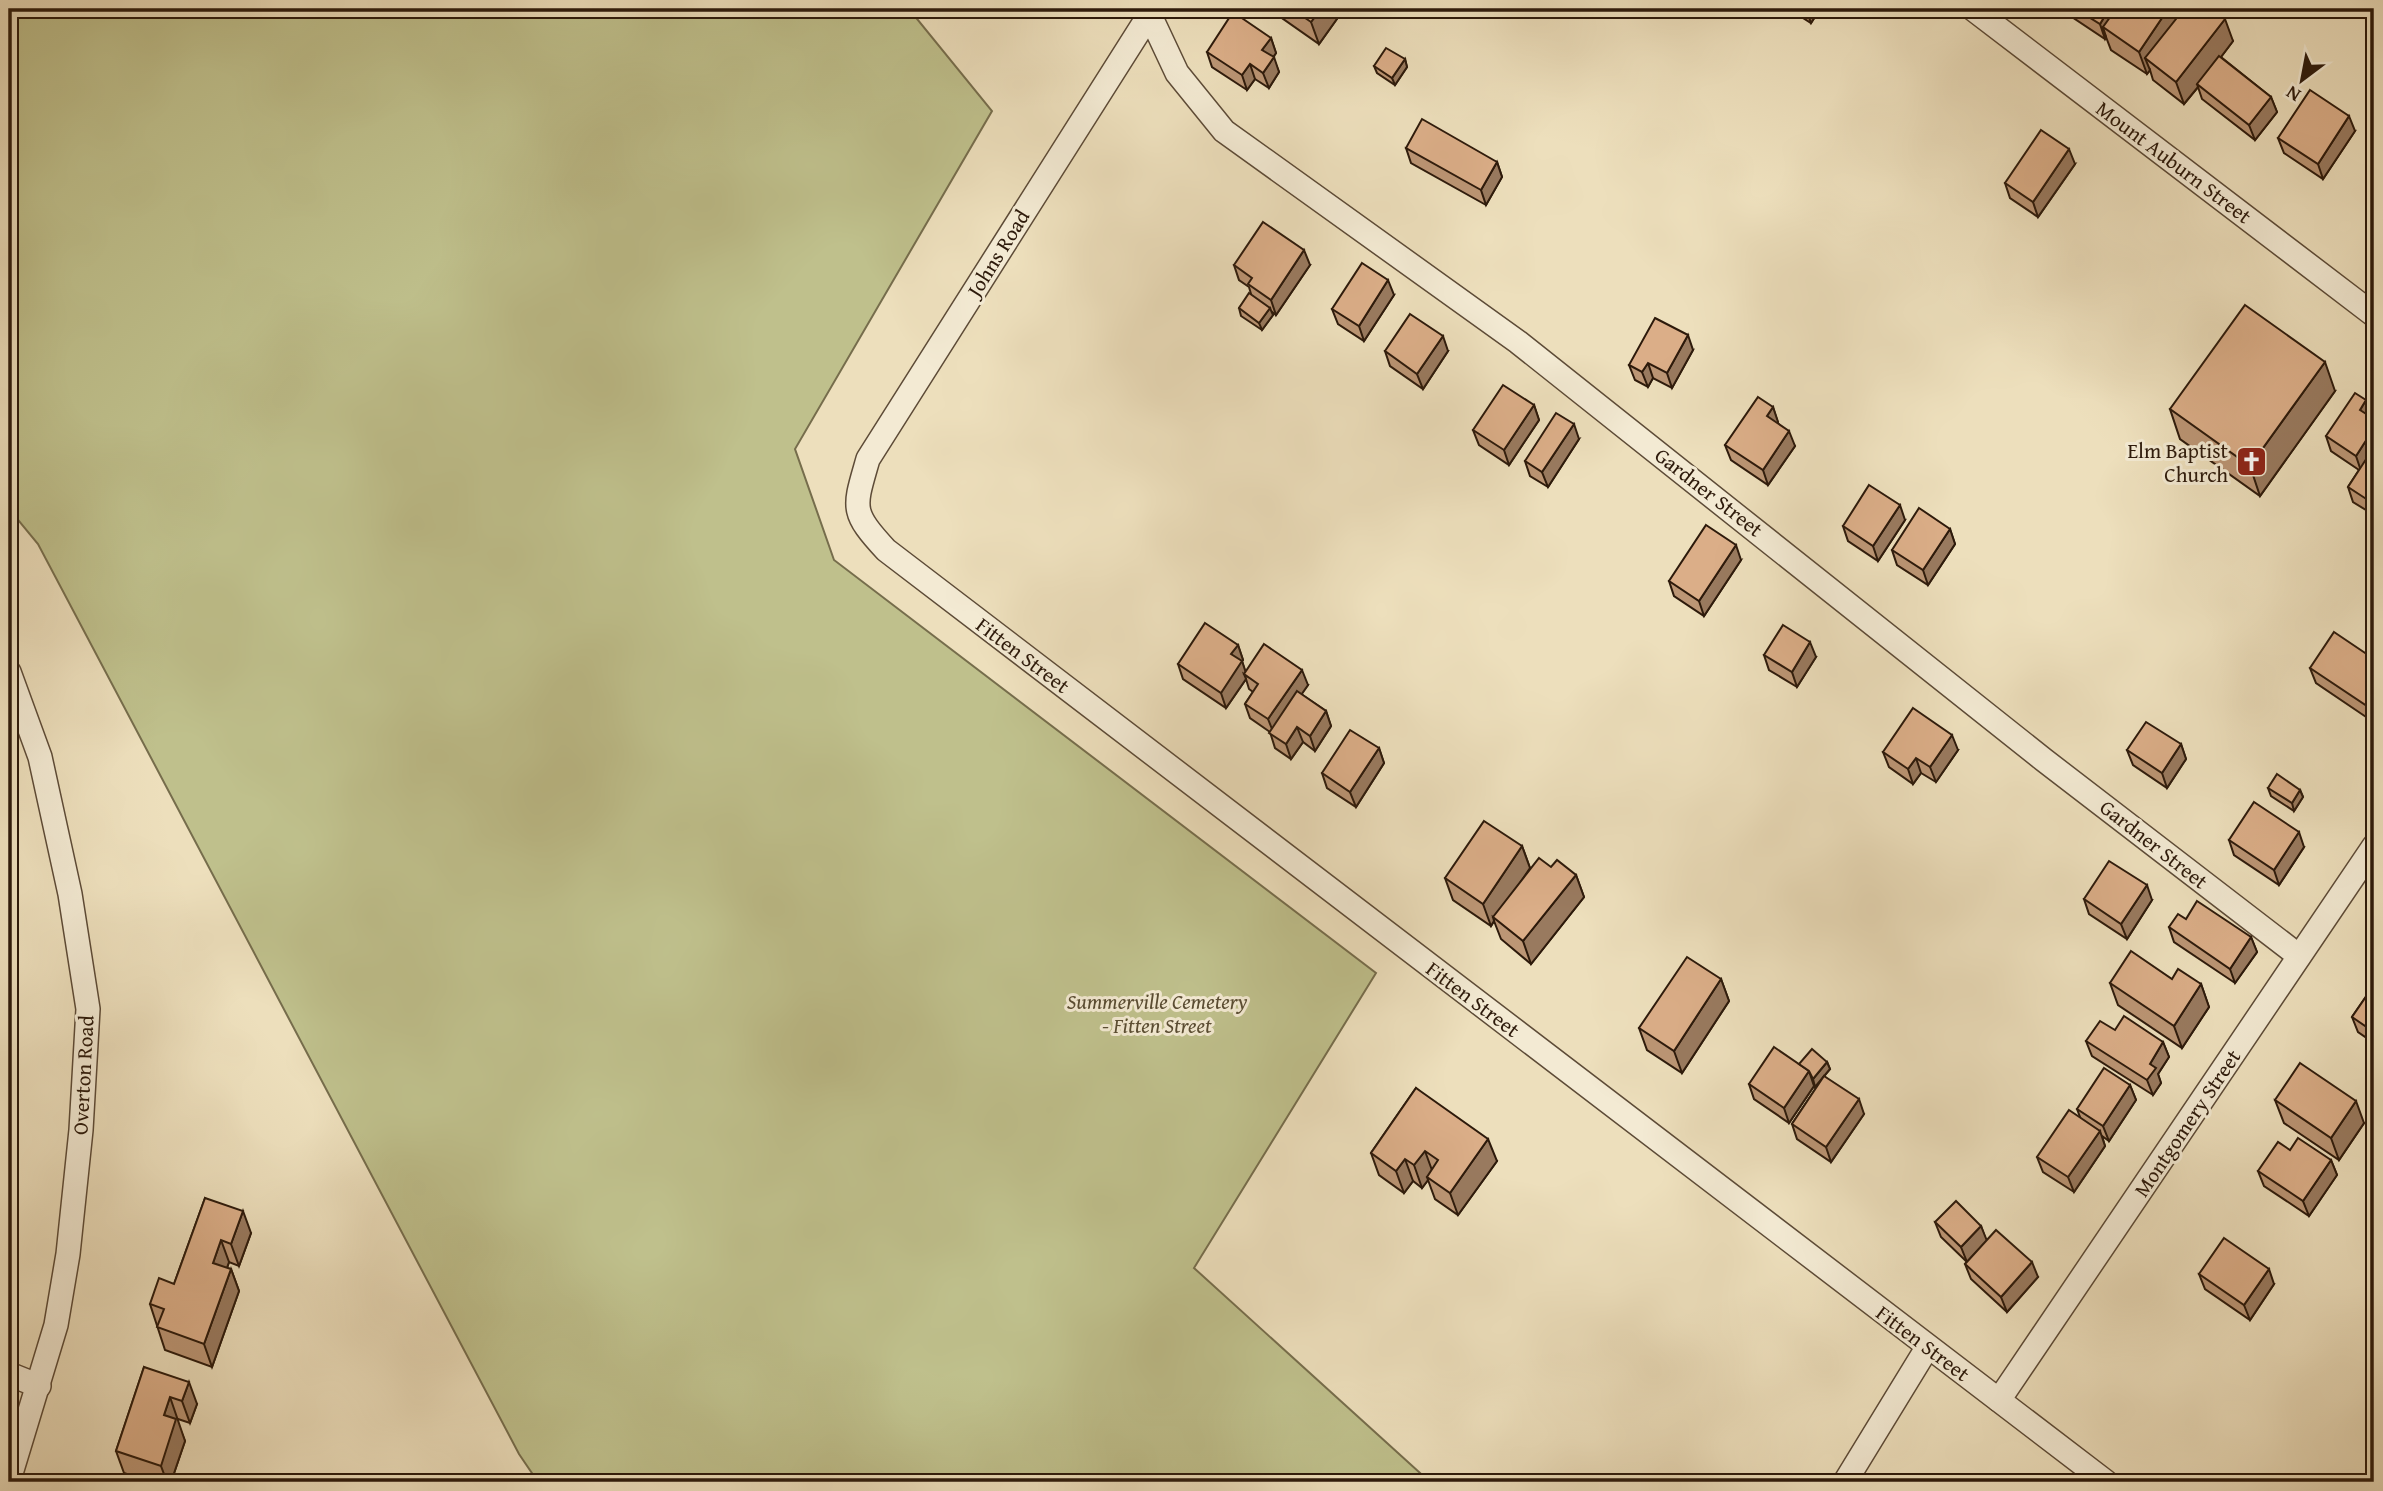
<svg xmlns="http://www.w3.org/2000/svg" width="2383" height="1491" font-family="'Gentium Book Plus',serif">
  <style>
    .green { fill: #bfc08c; stroke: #766d4c; stroke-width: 2 }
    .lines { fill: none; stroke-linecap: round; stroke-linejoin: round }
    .street-casing { stroke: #5d4b37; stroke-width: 26 }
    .street { stroke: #f3ead3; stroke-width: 23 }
    .wall { fill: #bc9675; stroke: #2d1a0b; stroke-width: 2 }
    .shaded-wall { fill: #997a5f; stroke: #2d1a0b; stroke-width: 2 }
    .building { fill: #dbae88; stroke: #2d1a0b; stroke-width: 2 }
    .labels { text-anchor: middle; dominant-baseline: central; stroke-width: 6; stroke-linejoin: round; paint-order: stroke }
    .street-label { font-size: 21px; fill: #2d1a0b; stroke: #f3ead3 }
    .poi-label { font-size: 21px; fill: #2d1a0b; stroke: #f3ead3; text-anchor: end }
    .park-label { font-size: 21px; font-style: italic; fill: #594c32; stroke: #f3ead3 }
  </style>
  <rect width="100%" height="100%" fill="#eddfbc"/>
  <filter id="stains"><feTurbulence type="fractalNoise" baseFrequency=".00286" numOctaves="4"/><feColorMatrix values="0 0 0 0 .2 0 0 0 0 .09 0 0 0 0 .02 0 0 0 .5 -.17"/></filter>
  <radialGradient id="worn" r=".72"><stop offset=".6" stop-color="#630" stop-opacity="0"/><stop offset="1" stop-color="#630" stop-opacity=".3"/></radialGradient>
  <!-- green -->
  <path class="green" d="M9,9H909L992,111L795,449L834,560L1376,973L1194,1268L1430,1482H538L519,1454L38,544L9,509Z"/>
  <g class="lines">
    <defs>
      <g id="street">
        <path d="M1147,9L1177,73L1224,131L1518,342L2044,760L2299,956"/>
        <path d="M1153,9L868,459C854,508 850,511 886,550L2106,1482"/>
        <path d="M1973,9L2374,315"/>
        <path d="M9,672L40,757L70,894L88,1009L81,1130L68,1254L56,1325L9,1480"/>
        <path d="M9,1374L39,1386"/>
        <path d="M1999,1400L2374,846"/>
        <path d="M1845,1482L1927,1348"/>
      </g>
    </defs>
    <!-- street casing -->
    <use href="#street" class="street-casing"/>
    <!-- street -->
    <use href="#street" class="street"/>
  </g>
  <!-- wall -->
  <g class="wall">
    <path d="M1269,9H1344L1319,44Z"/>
    <path d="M1789,9H1820L1811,23Z"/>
    <path d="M2069,9H2212L2233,41L2221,57L2271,97L2277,112L2255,140L2202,99L2198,87L2184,104L2153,80L2150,70L2147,74L2111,50L2106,37L2105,39L2072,17Z"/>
    <path d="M1271,38L1276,53L1273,57L1279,72L1269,88L1255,79L1247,90L1212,67L1207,52Z"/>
    <path d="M1405,59L1407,67L1395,85L1377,73L1374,66Z"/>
    <path d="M2355,131L2323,179L2284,153L2278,138Z"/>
    <path d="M1406,148L1497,162L1502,177L1486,205L1411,163Z"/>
    <path d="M2075,164L2038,217L2010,198L2005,183Z"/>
    <path d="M1234,265H1310L1276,315L1271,311L1273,315L1262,330L1241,316L1239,308L1251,294L1249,287L1239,280Z"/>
    <path d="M1394,295L1364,341L1338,324L1332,309Z"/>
    <path d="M1693,350L1672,388L1653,378L1648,387L1635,380L1629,365Z"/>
    <path d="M1385,351H1448L1423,389L1390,366Z"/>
    <path d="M2335,391L2260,496L2180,439L2170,409Z"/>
    <path d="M1534,405L1539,420L1509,465L1479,445L1473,430Z"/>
    <path d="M1773,407L1778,423L1795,446L1768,485L1731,460L1725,445Z"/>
    <path d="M2371,415L2370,417L2374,419V515L2353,502L2348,487L2359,470L2331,451L2326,436Z"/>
    <path d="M1579,439L1548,487L1530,476L1525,461Z"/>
    <path d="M1905,520L1878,561L1848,541L1843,526Z"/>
    <path d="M1950,529L1955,544L1928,585L1897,565L1892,550Z"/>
    <path d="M1741,560L1704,616L1674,596L1669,581Z"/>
    <path d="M1238,645L1243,660L1242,661L1245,671L1308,685L1301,694L1326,711L1331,726L1315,751L1303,742L1291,759L1275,748L1270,732L1250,718L1245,704L1253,692L1249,689L1246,679L1226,708L1183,679L1178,664Z"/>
    <path d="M1764,655L1816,657L1797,687L1769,670Z"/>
    <path d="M2374,659L2372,721L2316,683L2310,668Z"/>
    <path d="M2181,744L2186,759L2167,788L2133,765L2127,750Z"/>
    <path d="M1379,748L1384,763L1356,807L1327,788L1322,773Z"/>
    <path d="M1958,750L1936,782L1921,773L1913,784L1889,767L1883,752Z"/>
    <path d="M2268,788L2300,790L2303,797L2294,811L2271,796Z"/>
    <path d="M2229,840L2304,847L2279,885L2234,855Z"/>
    <path d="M1522,846L1530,868L1524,877L1551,867L1576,875L1584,897L1531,964L1501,939L1494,921L1491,926L1453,900L1445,878Z"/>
    <path d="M2084,899L2152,900L2127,939L2089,914Z"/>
    <path d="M2186,919L2251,937L2257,952L2235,983L2174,942L2169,927Z"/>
    <path d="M1721,979L1729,1001L1682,1073L1647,1050L1639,1028Z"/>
    <path d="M2172,979L2201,984L2209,1007L2182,1048L2118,1005L2110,983Z"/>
    <path d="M2374,985V1043L2358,1032L2352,1017Z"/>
    <path d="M2115,1030L2163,1042L2169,1057L2158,1074L2161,1083L2153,1095L2092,1056L2086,1041Z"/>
    <path d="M1827,1062L1830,1069L1824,1076L1864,1114L1831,1162L1797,1139L1792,1124L1824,1076L1815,1087L1814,1086L1789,1123L1754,1099L1749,1084L1799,1064Z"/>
    <path d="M2130,1085L2136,1100L2109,1141L2102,1136L2105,1146L2074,1192L2043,1172L2037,1157L2080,1117L2077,1109Z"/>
    <path d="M1416,1088L1497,1161L1458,1215L1435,1199L1428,1180L1422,1188L1413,1181L1404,1193L1379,1175L1371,1153Z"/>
    <path d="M2275,1100L2364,1123L2339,1160L2284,1123Z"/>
    <path d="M2331,1160L2337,1175L2309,1216L2264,1186L2258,1171Z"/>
    <path d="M205,1198L251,1233L239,1266L229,1262L227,1268L231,1269L239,1291L212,1367L165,1350L150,1304L174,1284Z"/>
    <path d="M1935,1222L1981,1226L1986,1240L2038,1277L2007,1312L1971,1279L1965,1264L1978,1250L1967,1262L1941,1237Z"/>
    <path d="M2199,1274L2274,1284L2250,1320L2205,1289Z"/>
    <path d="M144,1367L197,1404L190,1423L178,1419L177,1421L185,1441L171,1482H151L124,1473L116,1451Z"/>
  </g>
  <!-- shaded-wall -->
  <g class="shaded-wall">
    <path d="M1321,9H1344L1319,44L1311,22Z"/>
    <path d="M1806,9H1820L1811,23Z"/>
    <path d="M2109,9H2124L2103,27L2106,37L2105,39L2100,24Z"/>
    <path d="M2168,9H2192L2145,58L2150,70L2147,74L2139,52Z"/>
    <path d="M2225,19L2233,41L2199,86L2197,84L2198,87L2184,104L2176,82Z"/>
    <path d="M1271,38L1276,53L1268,65L1262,50Z"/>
    <path d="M1274,57L1279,72L1269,88L1263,73Z"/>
    <path d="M1405,59L1407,67L1395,85L1392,78Z"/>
    <path d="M1250,64L1255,79L1247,90L1242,75Z"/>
    <path d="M2271,97L2277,112L2255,140L2249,125Z"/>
    <path d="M2349,116L2355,131L2323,179L2318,164Z"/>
    <path d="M2069,149L2075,164L2038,217L2033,202Z"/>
    <path d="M1497,162L1502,177L1486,205L1481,190Z"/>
    <path d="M1304,250L1310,265L1276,315L1271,300Z"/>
    <path d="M1388,280L1394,295L1364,341L1359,326Z"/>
    <path d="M1270,308L1273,315L1262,330L1259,323Z"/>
    <path d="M1688,335L1693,350L1672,388L1667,373Z"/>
    <path d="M1443,336L1448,351L1423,389L1417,374Z"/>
    <path d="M2325,362L2335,391L2260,496L2250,466Z"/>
    <path d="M1648,363L1653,378L1648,387L1642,372Z"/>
    <path d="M2366,400L2371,415L2365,425L2360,410Z"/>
    <path d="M1534,405L1539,420L1509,465L1504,450Z"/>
    <path d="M1773,407L1778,422L1773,431L1767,416Z"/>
    <path d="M1574,424L1579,439L1548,487L1542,472Z"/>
    <path d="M2374,428V451L2361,471L2356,456Z"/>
    <path d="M1789,431L1795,446L1768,485L1763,470Z"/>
    <path d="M1900,505L1905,520L1878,561L1873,546Z"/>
    <path d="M1950,529L1955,544L1928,585L1923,570Z"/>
    <path d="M1736,545L1741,560L1704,616L1699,601Z"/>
    <path d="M1810,642L1816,657L1797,687L1792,672Z"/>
    <path d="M1238,645L1243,660L1242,661L1247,676L1244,674L1246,679L1226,708L1221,693L1231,654Z"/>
    <path d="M1302,670L1308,685L1274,734L1268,719Z"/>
    <path d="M2374,694V717L2372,721L2367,706Z"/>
    <path d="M1326,711L1331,726L1315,751L1310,736Z"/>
    <path d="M1297,727L1303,742L1291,759L1286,744Z"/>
    <path d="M1952,735L1958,750L1936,782L1930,767Z"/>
    <path d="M2181,744L2186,759L2167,788L2162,773Z"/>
    <path d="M1379,748L1384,763L1356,807L1350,792Z"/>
    <path d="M1916,758L1921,773L1913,784L1908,769Z"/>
    <path d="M2300,790L2303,797L2294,811L2292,803Z"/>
    <path d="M2299,832L2304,847L2279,885L2274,870Z"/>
    <path d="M1522,846L1530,868L1496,919L1493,917L1494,921L1491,926L1483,904Z"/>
    <path d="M1576,875L1584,897L1531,964L1523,941Z"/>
    <path d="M2147,885L2152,900L2127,939L2121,924Z"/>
    <path d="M2251,937L2257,952L2235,983L2230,969Z"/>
    <path d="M1721,979L1729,1001L1682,1073L1674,1051Z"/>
    <path d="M2201,984L2209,1007L2182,1048L2174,1026Z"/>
    <path d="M2163,1042L2169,1057L2158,1074L2161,1083L2153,1095L2147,1080L2150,1064Z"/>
    <path d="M1827,1062L1830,1069L1815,1087L1813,1079Z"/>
    <path d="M1809,1071L1814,1086L1789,1123L1784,1108Z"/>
    <path d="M2130,1085L2136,1100L2109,1141L2103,1126Z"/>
    <path d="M1859,1099L1864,1114L1831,1162L1826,1147Z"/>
    <path d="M2356,1101L2364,1123L2339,1160L2331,1138Z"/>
    <path d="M2100,1131L2105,1146L2074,1192L2068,1177Z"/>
    <path d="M1488,1139L1497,1161L1458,1215L1450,1193Z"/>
    <path d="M1425,1151L1433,1173L1427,1177L1428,1180L1422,1188L1414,1165Z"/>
    <path d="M1405,1159L1413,1181L1404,1193L1396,1171Z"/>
    <path d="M2331,1160L2337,1175L2309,1216L2303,1201Z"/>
    <path d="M243,1211L251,1233L239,1266L231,1244Z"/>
    <path d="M1981,1226L1987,1241L1967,1262L1961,1247Z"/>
    <path d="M221,1240L229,1262L221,1285L213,1263Z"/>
    <path d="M2032,1262L2038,1277L2007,1312L2001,1297Z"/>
    <path d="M231,1269L239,1291L212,1367L204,1344Z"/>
    <path d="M2269,1269L2274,1284L2250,1320L2244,1305Z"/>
    <path d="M189,1382L197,1404L190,1423L182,1401Z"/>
    <path d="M170,1397L185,1441L171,1482H167L161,1466L164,1415Z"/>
  </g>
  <!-- building -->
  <g class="building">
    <path d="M1292,9H1321L1311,22Z"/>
    <path d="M2076,9H2109L2100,24Z"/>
    <path d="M2116,9H2168L2139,52L2103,27Z"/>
    <path d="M2184,9H2212L2225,19L2176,82L2145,58Z"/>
    <path d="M1233,12L1271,38L1262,50L1274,57L1263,73L1250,64L1242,75L1207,52Z"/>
    <path d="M1386,48L1405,59L1392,78L1374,66Z"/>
    <path d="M2219,56L2271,97L2249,125L2197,84Z"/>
    <path d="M2310,90L2349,116L2318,164L2278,138Z"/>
    <path d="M1422,119L1497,162L1481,190L1406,148Z"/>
    <path d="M2041,130L2069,149L2033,202L2005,183Z"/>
    <path d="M1263,222L1304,250L1271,300L1248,284L1252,278L1234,265Z"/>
    <path d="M1362,263L1388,280L1359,326L1332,309Z"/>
    <path d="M1249,293L1270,308L1259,323L1239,308Z"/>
    <path d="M2245,305L2325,362L2250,466L2170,409Z"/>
    <path d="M1410,314L1443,336L1417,374L1385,351Z"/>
    <path d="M1655,318L1688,335L1667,373L1648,363L1642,372L1629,365Z"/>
    <path d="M1503,385L1534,405L1504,450L1473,430Z"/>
    <path d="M2355,393L2366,400L2360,410L2374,419V428L2356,456L2326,436Z"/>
    <path d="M1758,397L1773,407L1767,416L1789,431L1763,470L1725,445Z"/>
    <path d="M1556,413L1574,424L1542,472L1525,461Z"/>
    <path d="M2374,447V504L2348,487Z"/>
    <path d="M1869,485L1900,505L1873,546L1843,526Z"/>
    <path d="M1919,508L1950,529L1923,570L1892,550Z"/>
    <path d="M1706,525L1736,545L1699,601L1669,581Z"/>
    <path d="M1205,623L1238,645L1231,654L1242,661L1221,693L1178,664Z"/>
    <path d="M1783,625L1810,642L1792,672L1764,655Z"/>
    <path d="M2334,632L2374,659V694L2367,706L2310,668Z"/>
    <path d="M1264,644L1302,670L1268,719L1245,704L1258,684L1244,674Z"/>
    <path d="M1297,691L1326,711L1310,736L1297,727L1286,744L1269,733Z"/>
    <path d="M1913,708L1952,735L1930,767L1916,758L1908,769L1883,752Z"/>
    <path d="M2146,722L2181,744L2162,773L2127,750Z"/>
    <path d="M1350,730L1379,748L1350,792L1322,773Z"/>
    <path d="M2277,774L2300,790L2292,803L2268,788Z"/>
    <path d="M2254,802L2299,832L2274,870L2229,840Z"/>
    <path d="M1484,821L1522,846L1483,904L1445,878Z"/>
    <path d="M1539,858L1551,867L1557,860L1576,875L1523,941L1493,917Z"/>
    <path d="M2109,861L2147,885L2121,924L2084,899Z"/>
    <path d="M2197,901L2251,937L2230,969L2169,927L2178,914L2186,919Z"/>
    <path d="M2131,951L2172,979L2178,969L2201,984L2174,1026L2110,983Z"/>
    <path d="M1687,957L1721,979L1674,1051L1639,1028Z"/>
    <path d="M2374,985V1032L2352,1017Z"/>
    <path d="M2124,1016L2163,1042L2150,1064L2156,1068L2147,1080L2086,1041L2100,1021L2115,1030Z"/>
    <path d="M1774,1047L1809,1071L1784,1108L1749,1084Z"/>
    <path d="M1812,1049L1827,1062L1813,1079L1809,1071L1799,1064Z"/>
    <path d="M2300,1063L2356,1101L2331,1138L2275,1100Z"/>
    <path d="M2104,1068L2130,1085L2103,1126L2077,1109Z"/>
    <path d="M1824,1076L1859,1099L1826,1147L1792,1124Z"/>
    <path d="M1416,1088L1488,1139L1450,1193L1427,1177L1438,1160L1425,1151L1414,1165L1405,1159L1396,1171L1371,1153Z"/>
    <path d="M2069,1110L2100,1131L2068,1177L2037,1157Z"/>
    <path d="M2298,1138L2331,1160L2303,1201L2258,1171L2278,1142L2290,1150Z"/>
    <path d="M205,1198L243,1211L231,1244L221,1240L213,1263L231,1269L204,1344L157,1327L164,1309L150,1304L159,1278L174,1284Z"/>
    <path d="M1956,1201L1981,1226L1961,1247L1935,1222Z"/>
    <path d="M1996,1230L2032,1262L2001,1297L1965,1264Z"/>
    <path d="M2224,1238L2269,1269L2244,1305L2199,1274Z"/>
    <path d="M144,1367L189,1382L182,1401L170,1397L164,1415L176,1419L161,1466L116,1451Z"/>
  </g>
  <!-- icons -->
  <defs>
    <symbol id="church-square" viewBox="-11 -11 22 22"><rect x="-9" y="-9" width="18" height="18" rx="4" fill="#8f2418" stroke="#f3ead3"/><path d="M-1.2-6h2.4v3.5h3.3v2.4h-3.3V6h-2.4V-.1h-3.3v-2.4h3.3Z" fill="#fff"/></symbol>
  </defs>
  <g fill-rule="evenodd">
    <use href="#church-square" x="2234" y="444" width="35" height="35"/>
  </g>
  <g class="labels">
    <!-- street labels -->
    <g class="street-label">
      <text transform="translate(2174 162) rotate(37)">Mount Auburn Street</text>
      <text transform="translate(998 253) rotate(-58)">Johns Road</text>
      <text transform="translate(1709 492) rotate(38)">Gardner Street</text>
      <text transform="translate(1023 655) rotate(37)">Fitten Street</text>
      <text transform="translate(2154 844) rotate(38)">Gardner Street</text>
      <text transform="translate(1473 999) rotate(37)">Fitten Street</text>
      <text transform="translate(83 1075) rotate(-87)">Overton Road</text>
      <text transform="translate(2187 1123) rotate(-56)">Montgomery Street</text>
      <text transform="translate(1923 1343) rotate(37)">Fitten Street</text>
    </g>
    <!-- poi labels -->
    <g class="poi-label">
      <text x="2228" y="450">Elm Baptist<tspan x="2228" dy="24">Church</tspan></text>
    </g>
    <!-- park labels -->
    <g class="park-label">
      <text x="1157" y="1001">Summerville Cemetery<tspan x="1157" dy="24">- Fitten Street</tspan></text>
    </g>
  </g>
  <!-- margin -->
  <rect width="2383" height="1491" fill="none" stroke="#eddfbc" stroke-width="35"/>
  <rect x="10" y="10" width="2362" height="1470" fill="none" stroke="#2d1a0b" stroke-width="3.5"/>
  <rect x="18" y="18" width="2348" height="1456" fill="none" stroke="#2d1a0b" stroke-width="2"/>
  <!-- north arrow -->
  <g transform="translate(2302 80) rotate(212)" stroke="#f3ead3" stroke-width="5" paint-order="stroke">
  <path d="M0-5L12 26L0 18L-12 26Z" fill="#2d1a0b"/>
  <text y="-10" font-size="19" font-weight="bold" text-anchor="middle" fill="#2d1a0b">N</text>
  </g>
  <rect width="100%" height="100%" filter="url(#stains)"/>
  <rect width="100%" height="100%" fill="url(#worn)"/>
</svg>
